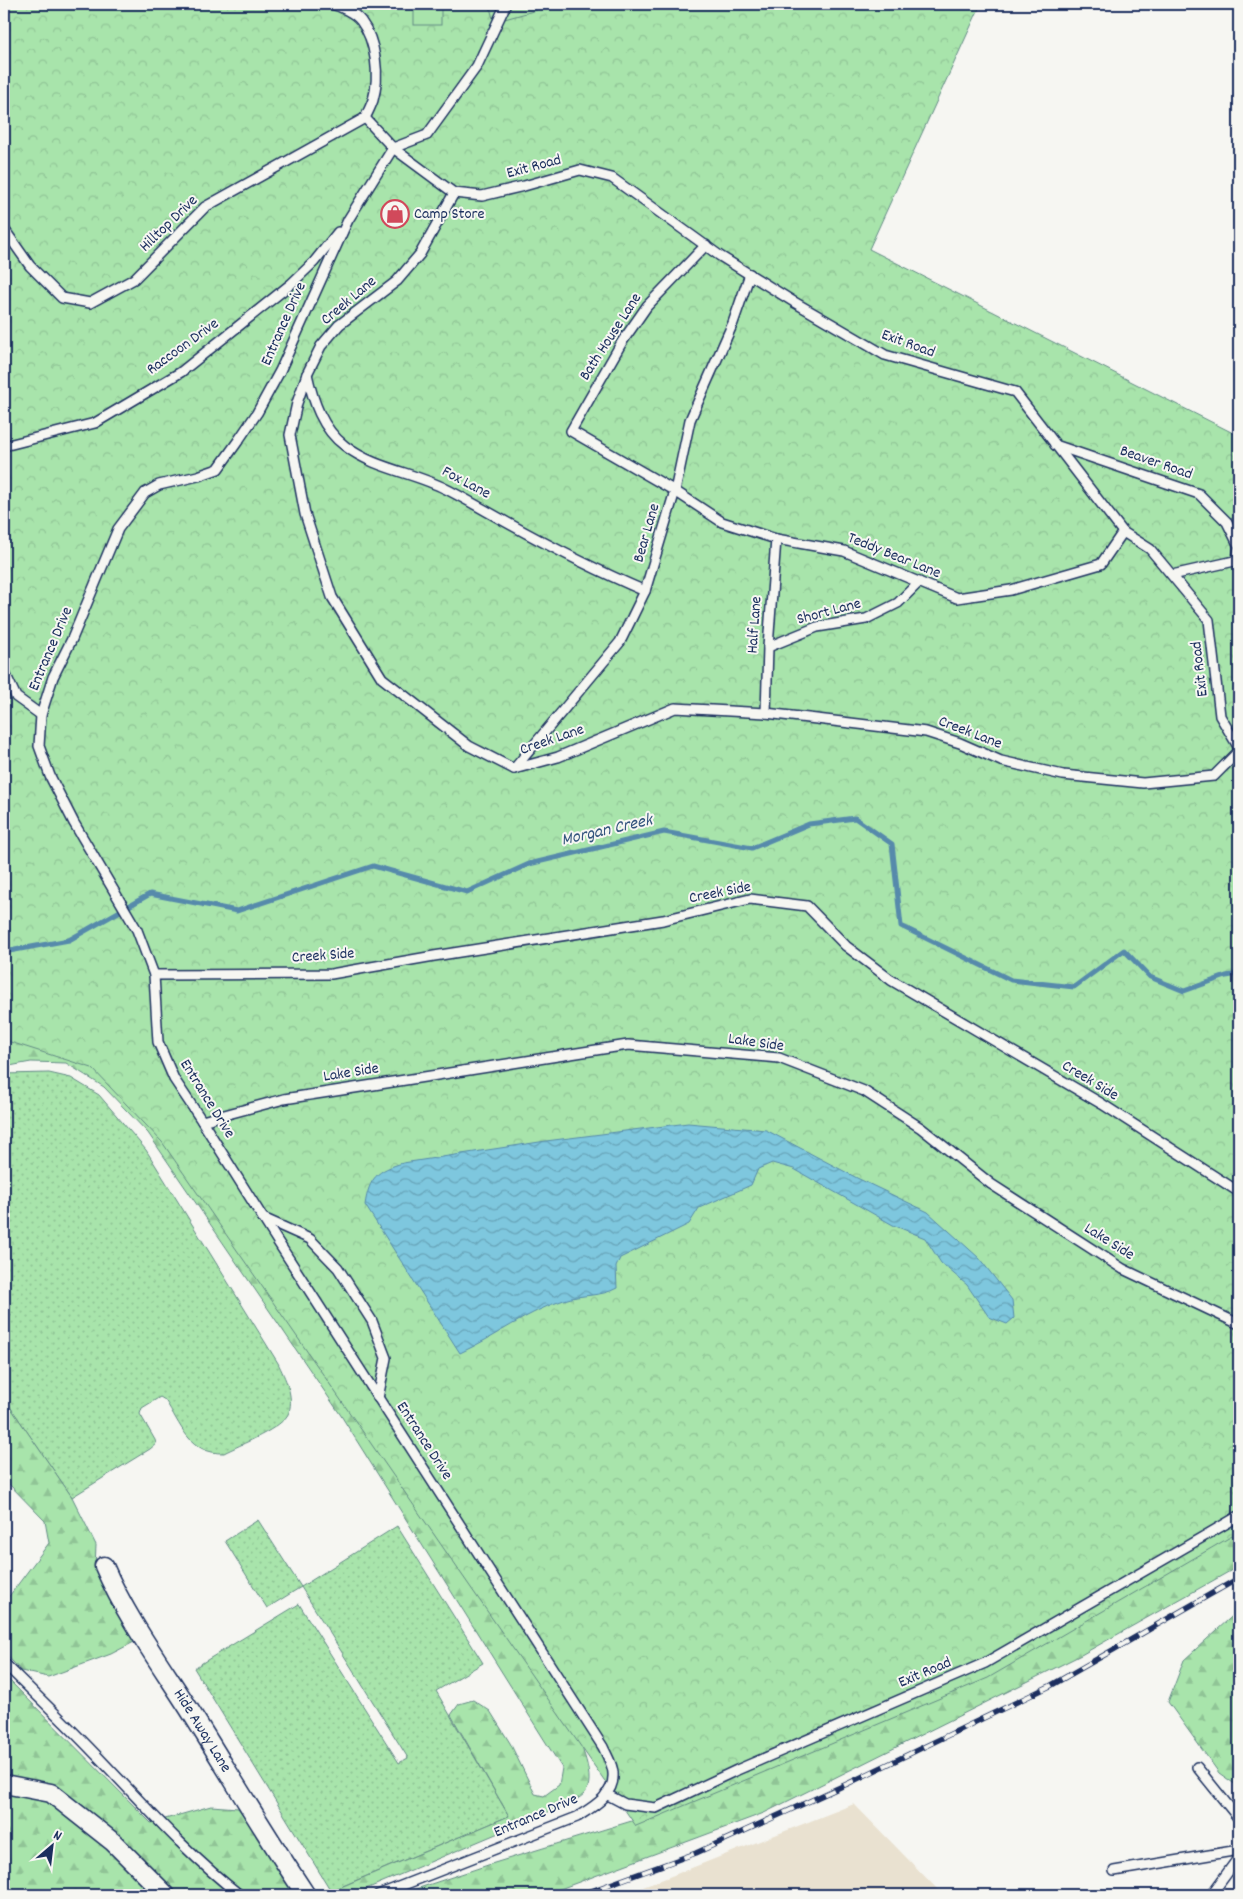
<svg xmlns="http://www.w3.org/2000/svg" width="1243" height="1899" font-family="Dekko,sans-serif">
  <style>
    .built { fill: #e9e1d0 }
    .grass { fill: url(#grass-dots); stroke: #628a84 }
    .forest { fill: url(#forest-firs); stroke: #628a84 }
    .park { fill: url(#park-crowns); stroke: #628a84 }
    .pitch { fill: #a8e4ab; stroke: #628a84 }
    .water { fill: url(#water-waves); stroke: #568aab }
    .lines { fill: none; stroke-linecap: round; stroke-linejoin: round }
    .stream { stroke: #568aab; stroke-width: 5 }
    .lane-casing { stroke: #1b2f5e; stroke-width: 12 }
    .street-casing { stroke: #1b2f5e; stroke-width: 21 }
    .lane { stroke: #f6f6f2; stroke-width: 9 }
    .street { stroke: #f6f6f2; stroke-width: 18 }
    .rail-casing { stroke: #1b2f5e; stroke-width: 5.5 }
    .rail { stroke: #f6f6f2; stroke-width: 4; stroke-dasharray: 11; stroke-linecap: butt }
    .labels { text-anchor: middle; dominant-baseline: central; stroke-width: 4; stroke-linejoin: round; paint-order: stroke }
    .street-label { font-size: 16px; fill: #1b2f5e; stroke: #f6f6f2 }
    .poi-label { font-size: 16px; fill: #1b2f5e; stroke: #f6f6f2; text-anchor: start }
    .water-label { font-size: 18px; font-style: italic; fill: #34557e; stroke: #f6f6f2 }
  </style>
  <defs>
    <pattern id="grass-dots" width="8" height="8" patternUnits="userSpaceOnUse" patternTransform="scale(1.25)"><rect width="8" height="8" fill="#a8e4ab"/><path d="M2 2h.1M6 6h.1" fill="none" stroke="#90c496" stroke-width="1.8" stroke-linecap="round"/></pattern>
    <pattern id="forest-firs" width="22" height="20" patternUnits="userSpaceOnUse" patternTransform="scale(1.25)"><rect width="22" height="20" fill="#a8e4ab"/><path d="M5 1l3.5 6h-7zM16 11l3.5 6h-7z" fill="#90c496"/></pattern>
    <pattern id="park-crowns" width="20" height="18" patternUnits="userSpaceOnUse" patternTransform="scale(1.25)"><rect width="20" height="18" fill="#a8e4ab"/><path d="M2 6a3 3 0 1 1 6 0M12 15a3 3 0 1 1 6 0" fill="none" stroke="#90c496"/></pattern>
    <pattern id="water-waves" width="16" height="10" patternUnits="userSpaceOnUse" patternTransform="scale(1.25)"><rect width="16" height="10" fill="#7ec7de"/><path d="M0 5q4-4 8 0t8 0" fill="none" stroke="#66a2b7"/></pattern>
  </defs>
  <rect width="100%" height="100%" fill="#f6f6f2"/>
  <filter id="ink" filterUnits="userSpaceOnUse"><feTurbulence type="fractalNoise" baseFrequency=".02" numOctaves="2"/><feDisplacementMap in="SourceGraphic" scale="10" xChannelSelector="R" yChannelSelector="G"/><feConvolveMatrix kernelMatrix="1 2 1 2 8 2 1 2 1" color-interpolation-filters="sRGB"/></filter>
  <g filter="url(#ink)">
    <!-- built -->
    <path class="built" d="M854,1804L943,1895H623Z"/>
    <!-- grass -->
    <g class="grass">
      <path d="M49,1073L71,1078L99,1095L146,1150L278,1363C285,1378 294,1395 289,1412C284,1428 239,1445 224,1453C189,1454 181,1425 165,1400L160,1397L142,1408L140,1414L155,1440L156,1444L150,1449L72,1497L4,1398V1321L11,1316L4,1303V1074Z"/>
      <path d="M258,1520L301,1587L397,1526L483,1663L436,1691L509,1816L331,1891L194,1668L299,1604L399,1763L408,1758L301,1587L267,1608L225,1541Z"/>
    </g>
    <!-- forest -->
    <g class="forest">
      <path d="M71,953L574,1726C579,1742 598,1780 584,1794C580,1798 573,1801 567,1804L352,1895H322L509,1816L451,1715L459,1704L473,1700L490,1711L510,1743L535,1794L544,1796L559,1785L562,1768L340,1414L148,1133L104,1087L66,1063L31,1062L4,1067V968Z"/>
      <path d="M4,1398L72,1497L96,1545L95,1567L102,1584L135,1637L134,1642L111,1654L48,1677L21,1671L4,1652V1603L49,1543L45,1521L4,1479Z"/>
      <path d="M1239,1524V1566L1081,1655L764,1813L544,1895H398L491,1864L648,1816Z"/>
      <path d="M1239,1610V1787L1219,1773L1168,1702L1184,1660Z"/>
      <path d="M4,1675L151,1823L211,1806L238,1808L303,1895H4Z"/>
    </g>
    <!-- park -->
    <path class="park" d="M4,4H981L869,249L1239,436V1532L988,1678L636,1826L162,1142L92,1068L4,1040Z"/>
    <!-- pitch -->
    <g class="pitch">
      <rect x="414" y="4" width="27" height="21"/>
      <path d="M489,4H535L537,10L494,22Z"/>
    </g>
    <!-- water -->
    <path class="water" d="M688,1123L766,1130L857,1178L928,1212L979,1258L1012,1300L1014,1318L1007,1324L989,1317L967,1285L941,1263L925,1238L893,1225L794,1169L772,1163L758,1169L751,1185L699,1208L689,1224L620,1258L616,1267L617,1288C601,1297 582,1294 564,1300C528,1311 495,1337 460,1353L365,1205C369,1178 377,1170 403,1163L546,1141Z"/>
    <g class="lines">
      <!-- stream -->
      <path class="stream" d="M4,952L69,940L150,894L237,911L373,866L467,892L529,864L664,832L752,848L809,824L855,818L892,844L901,926L1011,980L1074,987L1124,950L1150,977L1184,991L1226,976L1239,974"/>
      <defs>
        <g id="lane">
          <path d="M331,4C340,6 355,13 361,21C376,41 380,76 373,100C371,106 368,112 365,118"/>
          <path d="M393,148L427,135L477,66L506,4"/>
          <path d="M454,193L420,254L397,281L339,325L321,346L307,374L297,403L290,435L305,514L332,597L382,678L469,746L514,769L558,757L675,708L766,713L926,732L960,743L1001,761L1063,775L1143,783L1214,776L1239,751"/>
          <path d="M4,229L30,266L62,298L90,303L134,279L205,207L365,118L393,148L454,193L482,196L524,186L580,170L612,178L720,256L794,302L885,355L1015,392L1123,532L1150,549L1209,620L1220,716L1239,748"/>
          <path d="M706,245L647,306L622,342L571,431L675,491L722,522L776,539L844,551L957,598L1011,590L1101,564L1123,532"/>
          <path d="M307,374C313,401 322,429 345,446C375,469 413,472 446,489C466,499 486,511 506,522C551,547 598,571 645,591"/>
          <path d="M1055,445L1199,494L1227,522L1239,546L1237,560"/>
          <path d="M4,446L95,423L181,372L291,284L314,262L338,232"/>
          <path d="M1172,575L1239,560"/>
          <path d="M768,647L817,627L866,619L898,603L919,582"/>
          <path d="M4,671L16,697L41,715"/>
          <path d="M766,713L768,647L776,539"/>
          <path d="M514,769L620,642L645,591L675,491L690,420L733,323L750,274"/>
          <path d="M154,975L331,974L434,956L663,920L750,899L807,906L846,946L891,980L1102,1104L1239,1192"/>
          <path d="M202,1121L284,1099L628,1045L779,1058L864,1091L921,1128L991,1184L1123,1269L1239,1324"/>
          <path d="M263,1218L310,1239L338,1268L372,1321L386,1358L378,1398"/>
          <path d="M4,1663C36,1695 70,1727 101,1760C145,1806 189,1856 240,1895"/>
          <path d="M1197,1767L1239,1819"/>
          <path d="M606,1794L625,1804L656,1808L737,1770L985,1663L1239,1516"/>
          <path d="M1114,1871L1239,1850"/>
          <path d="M378,1895L577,1817C593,1807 615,1795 613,1773C613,1765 606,1754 603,1747L278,1242L202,1121L174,1079L158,1042L154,975L137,930L74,823L50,776L39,746L41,715L53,677L72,639L118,529L145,493L159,485L198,476L218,469L238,441L257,413L280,371L348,220L393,148"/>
          <path d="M1211,1895L1239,1857"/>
        </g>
        <g id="street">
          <path id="s1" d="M104,1566C126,1617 159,1662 189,1709C228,1771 265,1834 306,1895"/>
          <path d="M4,1784L51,1793L113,1842L166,1895"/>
        </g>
      </defs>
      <!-- lane casing -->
      <use href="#lane" class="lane-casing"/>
      <!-- street casing -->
      <use href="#street" class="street-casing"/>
      <!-- lane -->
      <use href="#lane" class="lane"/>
      <!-- street -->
      <use href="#street" class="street"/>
      <defs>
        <path id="rail" d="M580,1895L696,1853L847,1784L1050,1686L1239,1578"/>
      </defs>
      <!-- rail casing -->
      <use href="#rail" class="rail-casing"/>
      <!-- rail -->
      <use href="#rail" class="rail"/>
    </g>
  </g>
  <!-- icons -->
  <defs>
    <symbol id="shop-ring" viewBox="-11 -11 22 22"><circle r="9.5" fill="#f6f6f2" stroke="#d1495b" stroke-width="1.5"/><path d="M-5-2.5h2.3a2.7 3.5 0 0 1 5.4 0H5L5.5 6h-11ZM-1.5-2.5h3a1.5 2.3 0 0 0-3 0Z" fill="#d1495b"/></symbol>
  </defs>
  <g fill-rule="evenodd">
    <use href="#shop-ring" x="379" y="198" width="32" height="32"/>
  </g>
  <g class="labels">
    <!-- street labels -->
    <g class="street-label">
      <text transform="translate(534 167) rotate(-15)">Exit Road</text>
      <text transform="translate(169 224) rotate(-44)">Hilltop Drive</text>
      <text transform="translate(349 301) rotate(-40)">Creek Lane</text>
      <text transform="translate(284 324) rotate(-66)">Entrance Drive</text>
      <text transform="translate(611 337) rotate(-57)">Bath House Lane</text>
      <text transform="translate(908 344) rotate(20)">Exit Road</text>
      <text transform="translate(183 347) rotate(-36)">Raccoon Drive</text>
      <text transform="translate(1156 463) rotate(19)">Beaver Road</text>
      <text transform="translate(466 483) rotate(28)">Fox Lane</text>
      <text transform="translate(647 533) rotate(-74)">Bear Lane</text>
      <text transform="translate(894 556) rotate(22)">Teddy Bear Lane</text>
      <text transform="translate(829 612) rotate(-15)">Short Lane</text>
      <text transform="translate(755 625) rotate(-86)">Half Lane</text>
      <text transform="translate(51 649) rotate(-67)">Entrance Drive</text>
      <text transform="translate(1200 669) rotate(-97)">Exit Road</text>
      <text transform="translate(970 733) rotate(21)">Creek Lane</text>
      <text transform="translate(552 740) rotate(-19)">Creek Lane</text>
      <text transform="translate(720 893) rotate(-11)">Creek Side</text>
      <text transform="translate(323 956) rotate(-4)">Creek Side</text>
      <text transform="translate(756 1043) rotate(8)">Lake Side</text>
      <text transform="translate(351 1073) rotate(-9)">Lake Side</text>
      <text transform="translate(1090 1081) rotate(31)">Creek Side</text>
      <text transform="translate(207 1099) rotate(58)">Entrance Drive</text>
      <text transform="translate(1109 1242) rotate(32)">Lake Side</text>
      <text transform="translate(424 1441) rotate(57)">Entrance Drive</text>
      <text transform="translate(925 1673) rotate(-23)">Exit Road</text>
      <text stroke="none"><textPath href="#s1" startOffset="192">Hide Away Lane</textPath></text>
      <text transform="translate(536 1816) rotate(-23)">Entrance Drive</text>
    </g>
    <!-- poi labels -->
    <g class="poi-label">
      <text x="414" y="214">Camp Store</text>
    </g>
    <!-- water labels -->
    <g class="water-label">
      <text transform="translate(607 831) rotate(-13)">Morgan Creek</text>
    </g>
  </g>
  <!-- margin -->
  <rect width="1243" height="1899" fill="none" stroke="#f6f6f2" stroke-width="20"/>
  <rect x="10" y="10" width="1223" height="1879" fill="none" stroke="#1b2f5e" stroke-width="2" filter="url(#ink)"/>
  <!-- north arrow -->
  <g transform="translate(52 1846) rotate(28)" stroke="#f6f6f2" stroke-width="4" paint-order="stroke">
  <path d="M0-4L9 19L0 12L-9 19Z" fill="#1b2f5e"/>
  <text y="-8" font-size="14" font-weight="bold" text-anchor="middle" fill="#1b2f5e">N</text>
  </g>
</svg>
